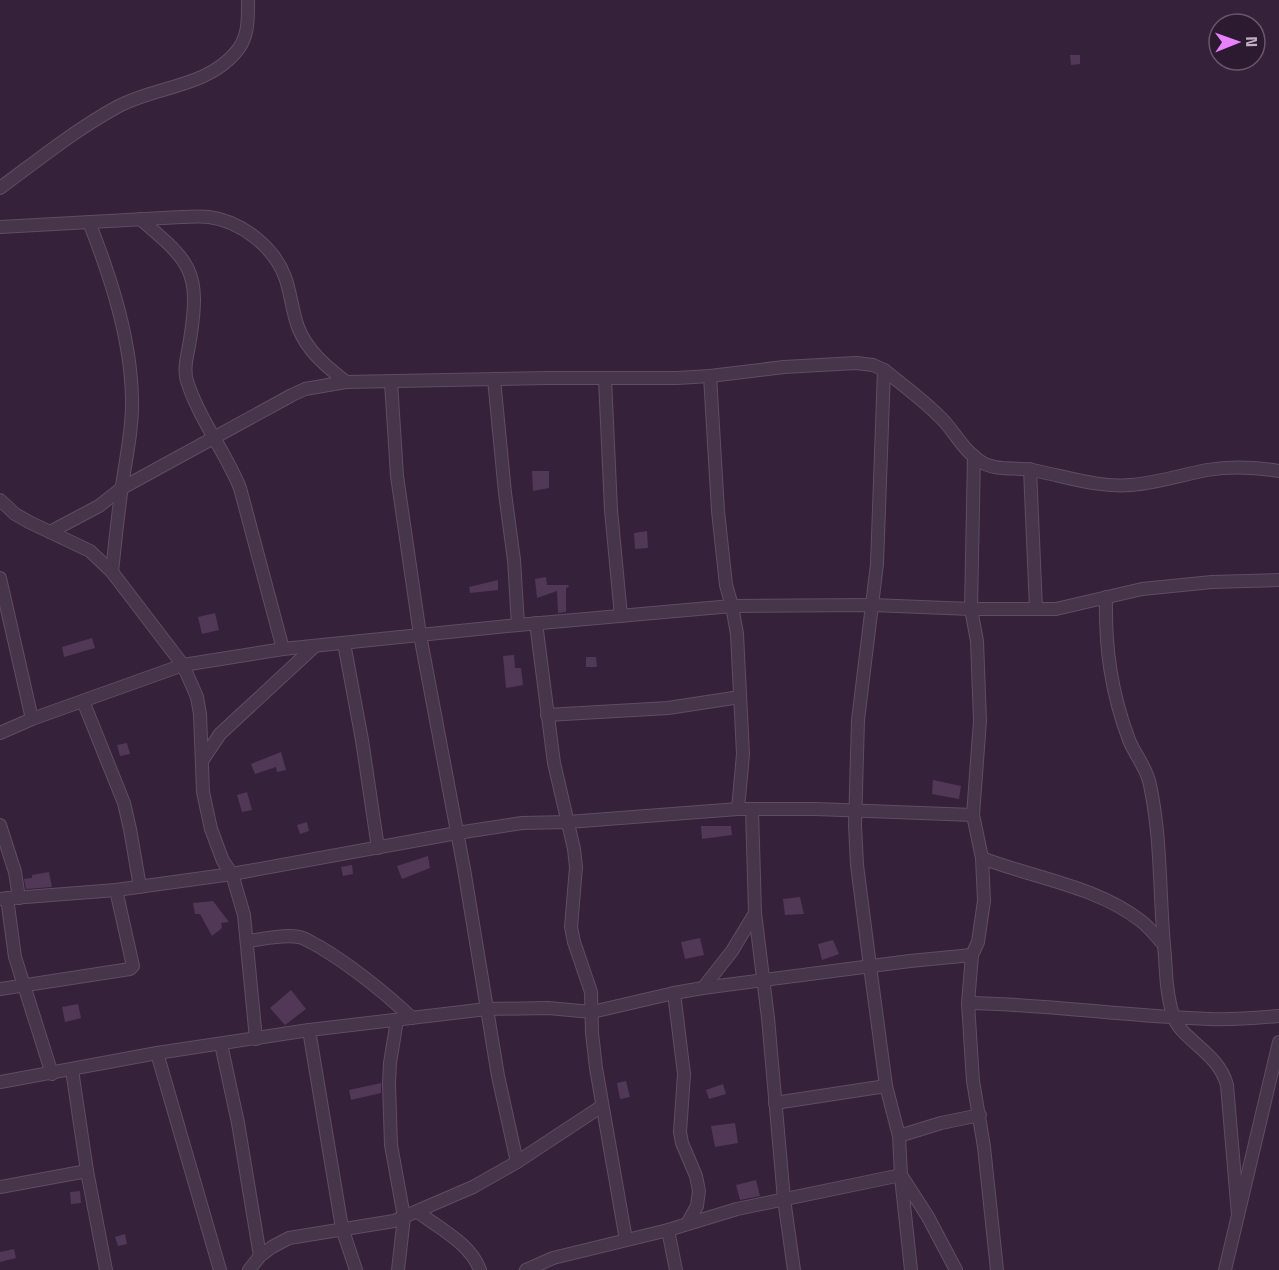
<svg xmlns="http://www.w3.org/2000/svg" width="1279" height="1270" font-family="'Titillium Web',sans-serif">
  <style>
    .building { fill: #513857 }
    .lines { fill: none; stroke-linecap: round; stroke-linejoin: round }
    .minor-casing { stroke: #5f4d63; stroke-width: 14 }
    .minor { stroke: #47354b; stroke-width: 12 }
  </style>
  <rect width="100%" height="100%" fill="#36213b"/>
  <!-- building -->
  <g class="building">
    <path d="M1070,55H1080V64L1071,65Z"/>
    <path d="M532,471H549V488L533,491Z"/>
    <path d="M647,531L648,548L635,549L634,533Z"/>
    <path d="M546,577L547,585H568L569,587L566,588V612L558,613L557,591L537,598L535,579Z"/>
    <path d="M498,580V590L470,593L469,587Z"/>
    <path d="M215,613L219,630L202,634L198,617Z"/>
    <path d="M92,638L95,648L64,657L62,647Z"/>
    <path d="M514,655L515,668H521L523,685L506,688L503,656Z"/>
    <path d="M586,657H596L597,667H586Z"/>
    <path d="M127,743L130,754L120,756L117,745Z"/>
    <path d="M281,752L286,770L277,772L276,767L255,774L251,764Z"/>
    <path d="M933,780L961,786L959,799L932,794Z"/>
    <path d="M247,792L252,810L242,812L237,795Z"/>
    <path d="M307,822L309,831L300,834L297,825Z"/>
    <path d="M701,826H731L732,835L702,839Z"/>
    <path d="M428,856L430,868L402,879L397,866Z"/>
    <path d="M352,865L353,874L343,876L341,867Z"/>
    <path d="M49,872L52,887L26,889L24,879L32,878V875Z"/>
    <path d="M800,897L804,914L785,915L783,899Z"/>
    <path d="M213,901L229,922L221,923L222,928L212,936L200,914H195L193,903Z"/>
    <path d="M700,938L704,955L685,959L681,942Z"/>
    <path d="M833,940L839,954L822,960L818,944Z"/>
    <path d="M291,990L306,1009L285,1025L270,1008Z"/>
    <path d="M78,1004L81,1018L65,1022L62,1007Z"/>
    <path d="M626,1081L630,1097L620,1099L617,1083Z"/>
    <path d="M381,1083V1093L351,1100L349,1090Z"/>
    <path d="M723,1084L726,1094L709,1099L706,1090Z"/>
    <path d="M735,1123L738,1143L715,1147L711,1126Z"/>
    <path d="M756,1180L760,1196L740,1200L736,1185Z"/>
    <path d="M80,1191L81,1203L71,1204L70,1192Z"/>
    <path d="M125,1234L127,1244L118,1246L115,1237Z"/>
    <path d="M14,1249L16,1258L0,1262V1252Z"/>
  </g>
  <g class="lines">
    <defs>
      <g id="minor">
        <path d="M0,188C38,160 75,130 117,107C155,86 206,88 236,52C249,37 248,19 248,0"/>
        <path d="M140,219C191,262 201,271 190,340C188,353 183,368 187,381C199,419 225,451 240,488L283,649"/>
        <path d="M89,222C111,278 131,339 132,399C133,428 126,457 122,486C118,514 115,543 112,572"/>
        <path d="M0,227L181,217C190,217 199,216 209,217C241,221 274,247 285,277C291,293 292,311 298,327C307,351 327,367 346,382"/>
        <path d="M710,376L718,511L726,585L732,606L737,634L743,754L738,809"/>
        <path d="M494,379L505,493L514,560L518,625"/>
        <path d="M605,379L611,510L621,616"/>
        <path d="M391,382L397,476L420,635L464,869L498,1076L517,1162"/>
        <path d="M974,456L971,609L977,641L980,721L973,815L982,858L984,901L978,942L972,955L968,1003L973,1081L984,1147L997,1270"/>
        <path d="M1030,469L1036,609"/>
        <path d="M0,500L15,514L29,522L90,551L112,572L183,665L197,697L200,714L203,792L211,829L223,861L232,874L244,915L256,1039"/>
        <path d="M50,532L99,506L122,488L292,395L305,389L346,382L548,378H677L710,376L784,367L856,363L873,365L884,370C904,386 925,401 943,420C956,434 966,454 983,463C997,471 1017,467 1032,470C1065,476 1097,488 1131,485C1157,483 1181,475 1207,470C1230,466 1255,467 1279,471"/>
        <path d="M0,578L32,719"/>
        <path d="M1106,597C1105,648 1111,692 1129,740C1135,755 1147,768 1150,785C1162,841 1159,899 1165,956C1166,976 1167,996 1173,1015C1180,1040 1218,1051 1227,1085L1238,1215"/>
        <path d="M536,623L554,763L574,849L576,867L571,927L574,942L591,992L592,1033L596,1068L626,1240"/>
        <path d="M344,643L362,740L378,848"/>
        <path d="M83,701L124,803L130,829L140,887"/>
        <path d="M547,715L668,708L740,697"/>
        <path d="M0,733L32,719L183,665L283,649L518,625L732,606L872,605L971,609H1056L1142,589L1212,582L1279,580"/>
        <path d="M202,761L220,734L315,646"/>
        <path d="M752,809L755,913L768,1018L784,1199L794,1270"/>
        <path d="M0,825L15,872L19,898"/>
        <path d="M982,858C1034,878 1096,886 1141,921C1149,927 1156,936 1163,944"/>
        <path d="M7,898L15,957L52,1074"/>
        <path d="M0,899L116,890L232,874L457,833L522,823L568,822L738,809H816L973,815"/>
        <path d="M248,941C264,939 283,934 299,937C306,938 313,944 320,947C353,967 383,991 412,1018"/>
        <path d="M703,988L732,951L755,913"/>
        <path d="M0,989L130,969L133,966L116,890"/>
        <path d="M674,993L684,1074L680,1132L682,1143L696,1176L699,1191L697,1206L687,1224"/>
        <path d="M968,1003C1049,1004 1129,1017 1210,1019C1233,1020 1256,1018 1279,1016"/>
        <path d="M397,1020L390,1063L389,1084L391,1145L404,1217L398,1270"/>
        <path d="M309,1030L342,1228L356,1270"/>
        <path d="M221,1044L238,1123L260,1256"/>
        <path d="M157,1053L220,1270"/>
        <path d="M72,1070L87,1171L106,1270"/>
        <path d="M0,1082L157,1053L309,1030L487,1009L548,1008L592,1012L674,993L703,988L910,961L972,955"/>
        <path d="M775,1103L886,1086"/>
        <path d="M899,1136L941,1123L980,1115"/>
        <path d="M901,1175L928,1217L956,1270"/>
        <path d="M901,1177L911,1270"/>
        <path d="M0,1187L87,1171"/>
        <path d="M418,1212C440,1229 470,1243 480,1270"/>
        <path d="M668,1230L676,1270"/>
        <path d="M249,1270L260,1256L272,1247L289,1238L394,1221L473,1187L517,1162L602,1106"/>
        <path d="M526,1270L553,1258L668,1230L737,1209L901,1175L899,1136L886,1086L870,966L857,865L855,825L858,720L877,564L884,370"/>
        <path d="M1225,1270L1279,1042"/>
      </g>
    </defs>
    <!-- minor casing -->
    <use href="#minor" class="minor-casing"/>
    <!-- minor -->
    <use href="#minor" class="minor"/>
  </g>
  <!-- north arrow -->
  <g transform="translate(1237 42) rotate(89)"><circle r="28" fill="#2c1a30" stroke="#68566c" stroke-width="1.5"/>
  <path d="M0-4.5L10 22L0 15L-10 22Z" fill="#e881fb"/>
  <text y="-9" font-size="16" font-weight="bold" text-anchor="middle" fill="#c3b0c7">N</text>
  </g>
</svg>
